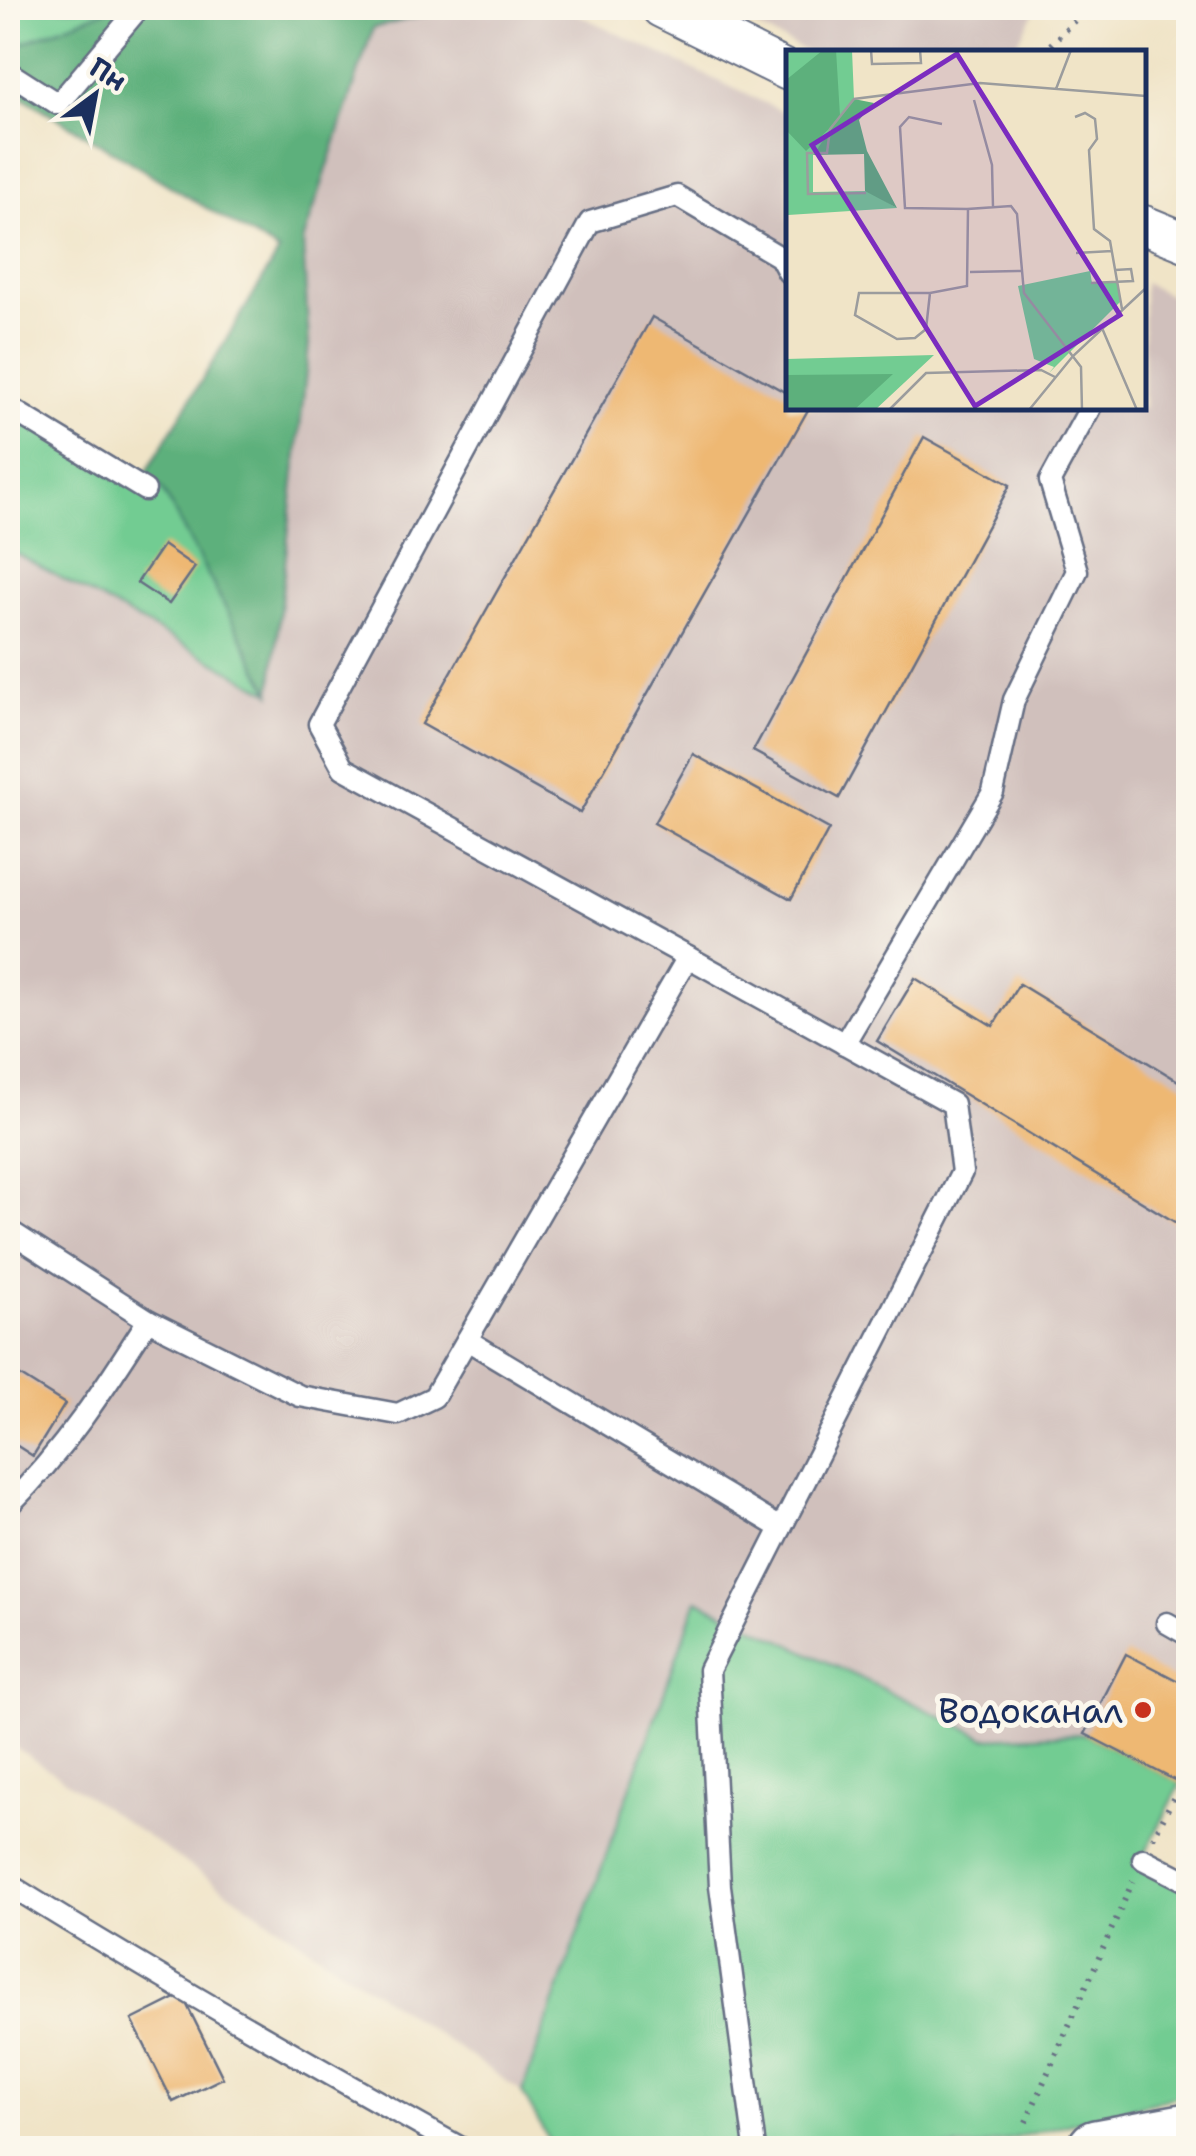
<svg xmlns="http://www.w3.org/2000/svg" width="1196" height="2156" font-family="'Shantell Sans',sans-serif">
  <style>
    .industrial { fill: #d0c0bc }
    .green { fill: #72cc92; stroke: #467e78; stroke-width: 2.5 }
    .forest { fill: #5db07c; stroke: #3c706d; stroke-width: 2.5 }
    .building { fill: #eeb873 }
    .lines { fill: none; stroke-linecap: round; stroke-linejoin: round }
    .lane-casing { stroke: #666e83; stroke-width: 25 }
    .street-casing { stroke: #666e83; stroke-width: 42 }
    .primary-casing { stroke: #666e83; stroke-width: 60 }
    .path { stroke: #666e83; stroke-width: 6; stroke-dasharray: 2.5 8; stroke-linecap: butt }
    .lane { stroke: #fff; stroke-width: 20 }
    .street { stroke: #fff; stroke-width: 38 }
    .primary { stroke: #fff; stroke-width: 55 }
    .poi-dot { fill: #c8321e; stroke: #fbf7ec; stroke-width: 4 }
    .labels { text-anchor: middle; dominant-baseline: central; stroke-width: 10; stroke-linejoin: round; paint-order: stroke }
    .poi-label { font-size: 35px; fill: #1b2f5e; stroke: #fbf7ec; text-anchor: end }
    .inset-road { fill: none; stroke: #9b9c9d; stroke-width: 2.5 }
    .view { fill: #7b2cbf; fill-opacity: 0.15; stroke: #7b2cbf; stroke-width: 5 }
    .inset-edge { fill: none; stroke: #1b2f5e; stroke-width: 5 }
  </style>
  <rect width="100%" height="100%" fill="#fbf7ec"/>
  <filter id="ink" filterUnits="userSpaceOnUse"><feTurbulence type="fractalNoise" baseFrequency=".01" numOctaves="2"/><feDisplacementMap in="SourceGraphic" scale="20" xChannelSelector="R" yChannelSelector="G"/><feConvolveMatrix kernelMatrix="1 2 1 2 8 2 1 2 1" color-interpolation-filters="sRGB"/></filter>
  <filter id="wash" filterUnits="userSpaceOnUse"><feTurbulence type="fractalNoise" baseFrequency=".0048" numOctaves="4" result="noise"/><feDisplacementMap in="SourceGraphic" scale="40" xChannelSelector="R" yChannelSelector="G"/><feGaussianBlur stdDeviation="2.25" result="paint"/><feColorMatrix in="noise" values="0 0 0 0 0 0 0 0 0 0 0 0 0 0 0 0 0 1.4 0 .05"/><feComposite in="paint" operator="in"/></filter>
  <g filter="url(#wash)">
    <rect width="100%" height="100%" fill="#f0e4c7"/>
    <!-- industrial -->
    <g class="industrial">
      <path d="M452,8H564L788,114V408H1144V283L1188,304V1787L1085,1734L987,1738L697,1600L522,2092L8,1742V549L271,692L309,346L303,242L373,28Z"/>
      <path d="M717,8H1037L1012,52H807Z"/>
    </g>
    <!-- green -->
    <g class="green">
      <path d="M8,8H111L8,49Z"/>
      <path d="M8,394L161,487L271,693L8,549Z"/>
      <path d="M697,1600L986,1738L1085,1734L1181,1783L1143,1858L1188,1882V2093L976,2148H553L522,2092Z"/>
    </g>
    <!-- forest -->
    <path class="forest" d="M111,8H452L373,28L303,242L309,345L271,693L161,487L144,476L279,252L8,88V49Z"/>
    <g id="blocks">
      <!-- building -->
      <g class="building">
        <path d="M652,317L788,394V408H809L580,813L422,724Z"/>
        <path d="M924,437L1010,485L839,798L753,751Z"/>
        <path d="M163,545L195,567L169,604L137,583Z"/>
        <path d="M693,754L829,829L791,899L654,823Z"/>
        <path d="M915,978L993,1026L1019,984L1188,1087V1230L877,1041Z"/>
        <path d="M8,1368L65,1404L33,1456L8,1440Z"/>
        <path d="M1126,1654L1188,1686V1787L1085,1734Z"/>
        <path d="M182,1995L223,2078L173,2102L132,2020Z"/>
      </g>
    </g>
  </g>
  <g filter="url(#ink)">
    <use href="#blocks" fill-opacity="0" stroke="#666e83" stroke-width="2.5"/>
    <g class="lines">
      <defs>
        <g id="lane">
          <path d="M8,72L58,104L139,8"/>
          <path d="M8,407L145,490"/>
          <path d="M688,957L343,768L319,724L590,222L677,196L780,257L788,272"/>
          <path d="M844,1044L993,792L1014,700L1077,571L1050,481L1090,408"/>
          <path d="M8,1230L148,1320L300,1396L398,1414L434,1397L688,957L953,1104L962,1172L709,1670L720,1886L755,2148"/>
          <path d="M467,1340L781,1528"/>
          <path d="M8,1506C64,1451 106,1386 148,1320"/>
          <path d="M1167,1623L1188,1635"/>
          <path d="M1143,1859L1188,1882"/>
          <path d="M8,1884C156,1976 308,2063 461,2148"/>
        </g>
        <g id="street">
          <path d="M661,8L788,71"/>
          <path d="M1144,225L1188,243"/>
        </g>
        <path id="primary" d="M1096,2148L1188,2131"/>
      </defs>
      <!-- lane casing -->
      <use href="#lane" class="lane-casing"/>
      <!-- street casing -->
      <use href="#street" class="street-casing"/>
      <!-- primary casing -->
      <use href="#primary" class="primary-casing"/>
      <!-- path -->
      <g class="path">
        <path d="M1043,52L1087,8"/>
        <path d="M1153,1838L1181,1783"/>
        <path d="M1026,2122L1133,1881"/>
      </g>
      <!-- lane -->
      <use href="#lane" class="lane"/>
      <!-- street -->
      <use href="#street" class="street"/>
      <!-- primary -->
      <use href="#primary" class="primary"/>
    </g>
  </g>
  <!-- markers -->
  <circle class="poi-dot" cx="1143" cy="1710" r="10"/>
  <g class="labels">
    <!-- poi labels -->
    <g class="poi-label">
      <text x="1123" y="1710">Водоканал</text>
    </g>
  </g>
  <!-- overview -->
  <g transform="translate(786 50)">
    <rect width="360" height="360" fill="#f0e4c7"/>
    <path d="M0,0H66L68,49L27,105V142L82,141L111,158L2,165L0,300ZM304,221L306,233L331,231L334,252L263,323L268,317L248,309L232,236ZM148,305L89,360H0V309Z" fill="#72cc92"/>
    <path d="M37,0H50L54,66L68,49L88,53L73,70L81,101L111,158L79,141L78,104L27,105L49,73L20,101L0,80V30ZM107,324L68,360H0V325Z" fill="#5db07c"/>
    <path class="inset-road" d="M85,0L86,14L135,13L134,0M270,39L285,0M188,50L206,115L207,157M289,67L299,63L309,69L311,89L303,100L308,179L324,191L336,259M156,74L123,67L114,77L119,158L182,159M80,143L22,144L21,103H41L44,79L68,49L194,33L360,46M290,203L326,201M184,222L236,221M305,233L347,231L345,219L329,220M144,243L140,279L129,288L111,289L69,265L73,243H144L181,236L182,159L225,156L231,164L238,243L295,317L296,360M316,278L351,360M103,360L140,323L255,320L269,327M243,360L287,306L360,238"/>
    <path class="view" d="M171,4L334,265L189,356L26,95Z"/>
    <rect width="360" height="360" class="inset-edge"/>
  </g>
  <!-- margin -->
  <rect width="1196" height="2156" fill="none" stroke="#fbf7ec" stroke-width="40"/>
  <!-- north arrow -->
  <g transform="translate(95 95) rotate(32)" stroke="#fbf7ec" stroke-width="8" paint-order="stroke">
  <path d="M0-8L18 38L0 25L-18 38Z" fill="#1b2f5e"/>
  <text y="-15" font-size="28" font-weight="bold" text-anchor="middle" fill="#1b2f5e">Пн</text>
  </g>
</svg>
